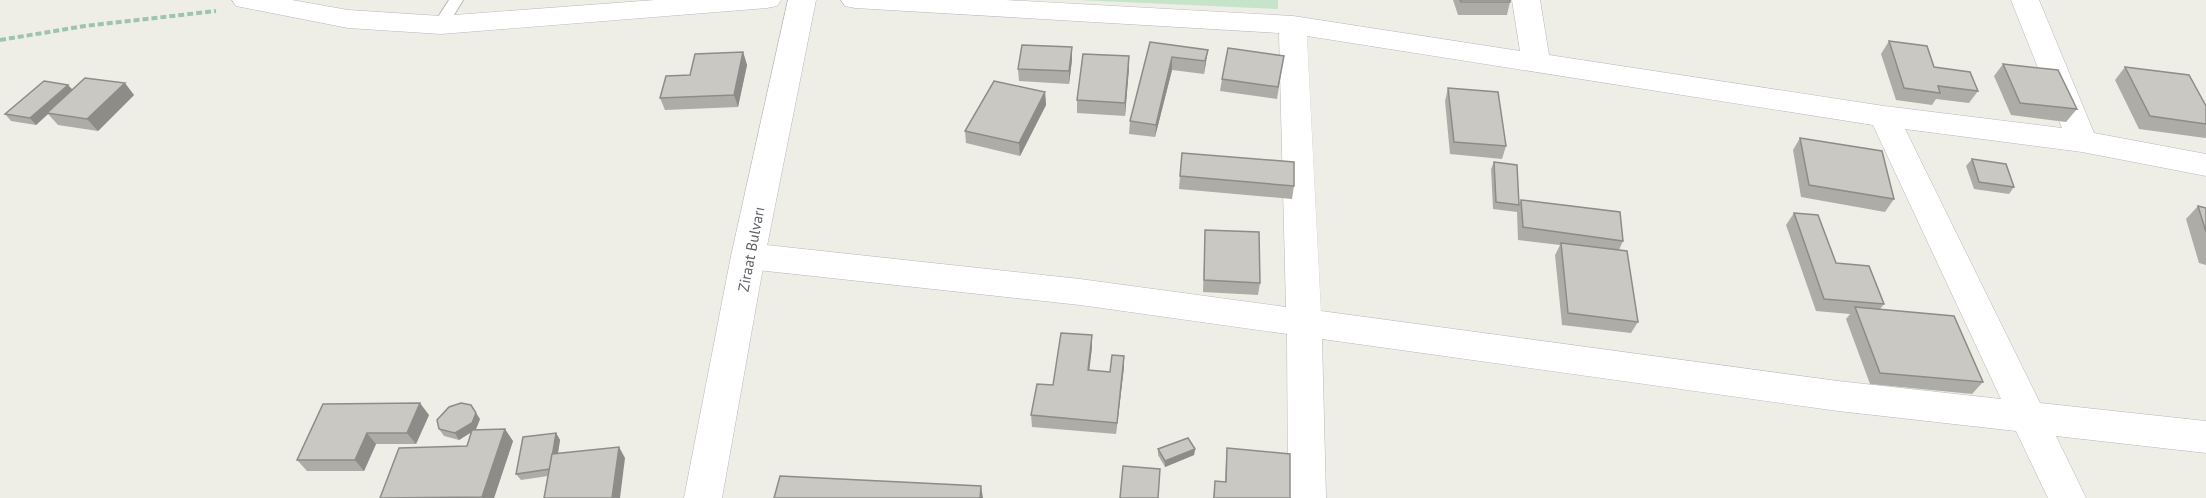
<svg xmlns="http://www.w3.org/2000/svg" width="2206" height="498" font-family="'PT Sans',sans-serif">
  <style>
    .green { fill: #c5e4c9 }
    .lines { fill: none; stroke-linecap: round; stroke-linejoin: round }
    .service-casing { stroke: #b6b7bb; stroke-width: 2 }
    .minor-casing { stroke: #b6b7bb; stroke-width: 1 }
    .tertiary-casing { stroke: #b6b7bb; stroke-width: 1 }
    .path { stroke: #9ec4af; stroke-width: 4; stroke-dasharray: 6 3; stroke-linecap: butt }
    .service { fill: #fff; fill-rule: evenodd }
    .minor { fill: #fff; fill-rule: evenodd }
    .tertiary { fill: #fff; fill-rule: evenodd }
    .wall { fill: #aeaca7 }
    .shaded-wall { fill: #8d8c88 }
    .building { fill: #cac8c2; stroke: #8d8c88; stroke-width: 1.5 }
    .labels { text-anchor: middle; dominant-baseline: central; stroke-width: 5; stroke-linejoin: round; paint-order: stroke }
    .street-label { font-size: 15px; fill: #5e6065; stroke: #fff }
  </style>
  <rect width="100%" height="100%" fill="#eeeee6"/>
  <!-- green -->
  <path class="green" d="M1079,0H1278V9Z"/>
  <g class="lines">
    <defs>
      <path id="service" d="M449,0H463L446,28H436L433,25Z"/>
      <g id="minor">
        <path d="M232,0H292L348,10L441,16L655,0H781L777,6L767,8L441,34L348,28L246,8L236,6Z"/>
        <path d="M841,0H1005L1293,16L1520,51L1512,0H1540L1549,55L1884,106L2062,128L2011,0H2039L2094,133L2206,154V176L2082,152L1905,129L2040,403L2206,421V453L2056,436L2086,498H2048L2016,431L1838,411L1322,339L1326,498H1288L1287,334L1080,305L748,269L736,265L731,256L736,247L748,243L1080,279L1286,307L1279,33L855,8L845,6ZM1307,36L1873,125L2001,399L1838,381L1321,311Z"/>
      </g>
      <path id="tertiary" d="M788,0H816L765,256L722,498H684L731,256Z"/>
    </defs>
    <!-- service casing -->
    <use href="#service" class="service-casing"/>
    <!-- minor casing -->
    <use href="#minor" class="minor-casing"/>
    <!-- tertiary casing -->
    <use href="#tertiary" class="tertiary-casing"/>
    <!-- path -->
    <path class="path" d="M0,40L85,26L216,11"/>
    <!-- service -->
    <use href="#service" class="service"/>
    <!-- minor -->
    <use href="#minor" class="minor"/>
    <!-- tertiary -->
    <use href="#tertiary" class="tertiary"/>
  </g>
  <!-- wall -->
  <g class="wall">
    <path d="M1453,0H1510V2L1507,15H1458Z"/>
    <path d="M1889,41L1934,67L1978,91L1969,103L1936,99L1932,105L1896,100L1881,54Z"/>
    <path d="M1150,42L1206,62L1204,74L1172,70L1155,137L1129,134L1130,121Z"/>
    <path d="M743,52L747,65L738,107L665,110L660,98L690,75Z"/>
    <path d="M1129,56V68L1125,116L1077,113V100Z"/>
    <path d="M1284,56L1277,99L1220,91L1222,79Z"/>
    <path d="M1072,60L1069,84L1019,81L1018,69Z"/>
    <path d="M2003,64L2077,109L2066,122L2011,115L1994,76Z"/>
    <path d="M2125,67L2206,106V137L2205,138L2139,129L2115,80Z"/>
    <path d="M1448,88L1506,146L1502,159L1450,154L1445,101Z"/>
    <path d="M72,90L134,95L98,131L58,125L48,114L36,125L11,121L5,114Z"/>
    <path d="M1045,92L1046,105L1020,156L966,143L965,131Z"/>
    <path d="M1800,138L1894,199L1885,212L1801,197L1793,150Z"/>
    <path d="M1972,159L2014,187L2009,194L1974,189L1966,166Z"/>
    <path d="M1494,162L1519,205L1521,200L1623,241L1619,250L1638,322L1631,333L1562,325L1555,255L1560,245L1518,240L1517,212L1493,209L1491,169Z"/>
    <path d="M1180,176L1294,186L1292,199L1179,189Z"/>
    <path d="M2198,206L2206,208V265L2199,263L2186,219Z"/>
    <path d="M1794,213L1836,263L1884,304L1880,309L1983,382L1972,394L1870,384L1846,319L1850,314L1816,311L1786,225Z"/>
    <path d="M1205,230L1260,283L1258,295L1203,292Z"/>
    <path d="M1092,335V347L1089,370L1110,372L1124,367L1116,434L1032,427L1031,415L1053,385Z"/>
    <path d="M323,404L429,415L416,444H376L364,471H307L297,460Z"/>
    <path d="M480,419L476,429L475,430L513,441L494,498H380L467,446L472,432L459,440L444,436L439,429Z"/>
    <path d="M556,433L560,440L558,454L625,458L548,476L521,480L516,474Z"/>
    <path d="M1227,448L1290,498H1213L1215,481H1225L1226,460Z"/>
    <path d="M1158,449H1195L1194,455L1165,467L1158,455Z"/>
  </g>
  <!-- shaded-wall -->
  <g class="shaded-wall">
    <path d="M1072,47V60L1069,84V71Z"/>
    <path d="M1208,50L1204,74L1205,61Z"/>
    <path d="M743,52L747,65L738,107L734,95Z"/>
    <path d="M1129,56V68L1125,116V103Z"/>
    <path d="M1172,57V70L1155,137L1156,125Z"/>
    <path d="M125,83L134,95L98,131L87,119Z"/>
    <path d="M68,85L74,91L47,113L48,114L36,125L30,118Z"/>
    <path d="M1045,92L1046,105L1020,156L1019,143Z"/>
    <path d="M1092,335V347L1088,382V370Z"/>
    <path d="M1124,356V367L1116,434L1117,423Z"/>
    <path d="M420,403L429,415L416,444L407,433Z"/>
    <path d="M471,405L480,419L476,429L459,440L455,433Z"/>
    <path d="M505,429L513,441L494,498H483L482,497Z"/>
    <path d="M367,433L376,444L364,471L355,460Z"/>
    <path d="M556,433L560,440L554,475L550,469Z"/>
    <path d="M619,447L625,458L620,498H612Z"/>
    <path d="M1195,449L1194,455L1165,467V461Z"/>
    <path d="M981,486L983,498H980Z"/>
  </g>
  <!-- building -->
  <g class="building">
    <path d="M1460,0H1510V2H1461Z"/>
    <path d="M1889,41L1927,46L1934,67L1970,72L1978,91L1938,86L1940,93L1904,88Z"/>
    <path d="M1150,42L1208,50L1205,61L1172,57L1156,125L1130,121Z"/>
    <path d="M1022,45L1072,47L1069,71L1018,69Z"/>
    <path d="M1228,48L1284,56L1278,87L1222,79Z"/>
    <path d="M743,52L734,95L660,98L666,76L690,75L695,54Z"/>
    <path d="M1083,54L1129,56L1125,103L1077,100Z"/>
    <path d="M2003,64L2058,70L2077,109L2020,103Z"/>
    <path d="M2125,67L2189,75L2206,106V124L2150,116Z"/>
    <path d="M85,78L125,83L87,119L47,113Z"/>
    <path d="M44,81L68,85L30,118L5,114Z"/>
    <path d="M994,81L1045,92L1019,143L965,131Z"/>
    <path d="M1448,88L1498,92L1506,146L1454,142Z"/>
    <path d="M1800,138L1882,151L1894,199L1809,185Z"/>
    <path d="M1182,153L1294,162V186L1180,176Z"/>
    <path d="M1972,159L2006,164L2014,187L1979,182Z"/>
    <path d="M1494,162L1517,165L1519,205L1496,202Z"/>
    <path d="M1521,200L1620,212L1623,241L1523,227Z"/>
    <path d="M2198,206L2206,208V232Z"/>
    <path d="M1794,213L1818,215L1836,263L1869,266L1884,304L1824,299Z"/>
    <path d="M1205,230L1259,232L1260,283L1204,280Z"/>
    <path d="M1561,243L1627,251L1638,322L1568,313Z"/>
    <path d="M1855,307L1954,316L1983,382L1880,373Z"/>
    <path d="M1061,333L1092,335L1088,370L1110,372L1112,355L1124,356L1117,423L1031,415L1037,384L1053,385Z"/>
    <path d="M420,403L407,433H367L355,460H297L323,404Z"/>
    <path d="M461,403L471,405L476,413L472,423L455,433L439,429L437,420L449,407Z"/>
    <path d="M505,429L482,497L380,498L399,448L467,446L472,430Z"/>
    <path d="M556,433L550,469L516,474L523,437Z"/>
    <path d="M1188,438L1195,449L1165,461L1158,449Z"/>
    <path d="M619,447L612,498H544L552,454Z"/>
    <path d="M1227,448L1290,454V498H1214L1215,481L1226,482Z"/>
    <path d="M1123,466L1160,469L1158,498H1120Z"/>
    <path d="M780,476L981,486L980,498H774Z"/>
  </g>
  <g class="labels">
    <!-- street labels -->
    <g class="street-label">
      <text transform="translate(751 249) rotate(-79)">Ziraat Bulvarı</text>
    </g>
  </g>
</svg>
